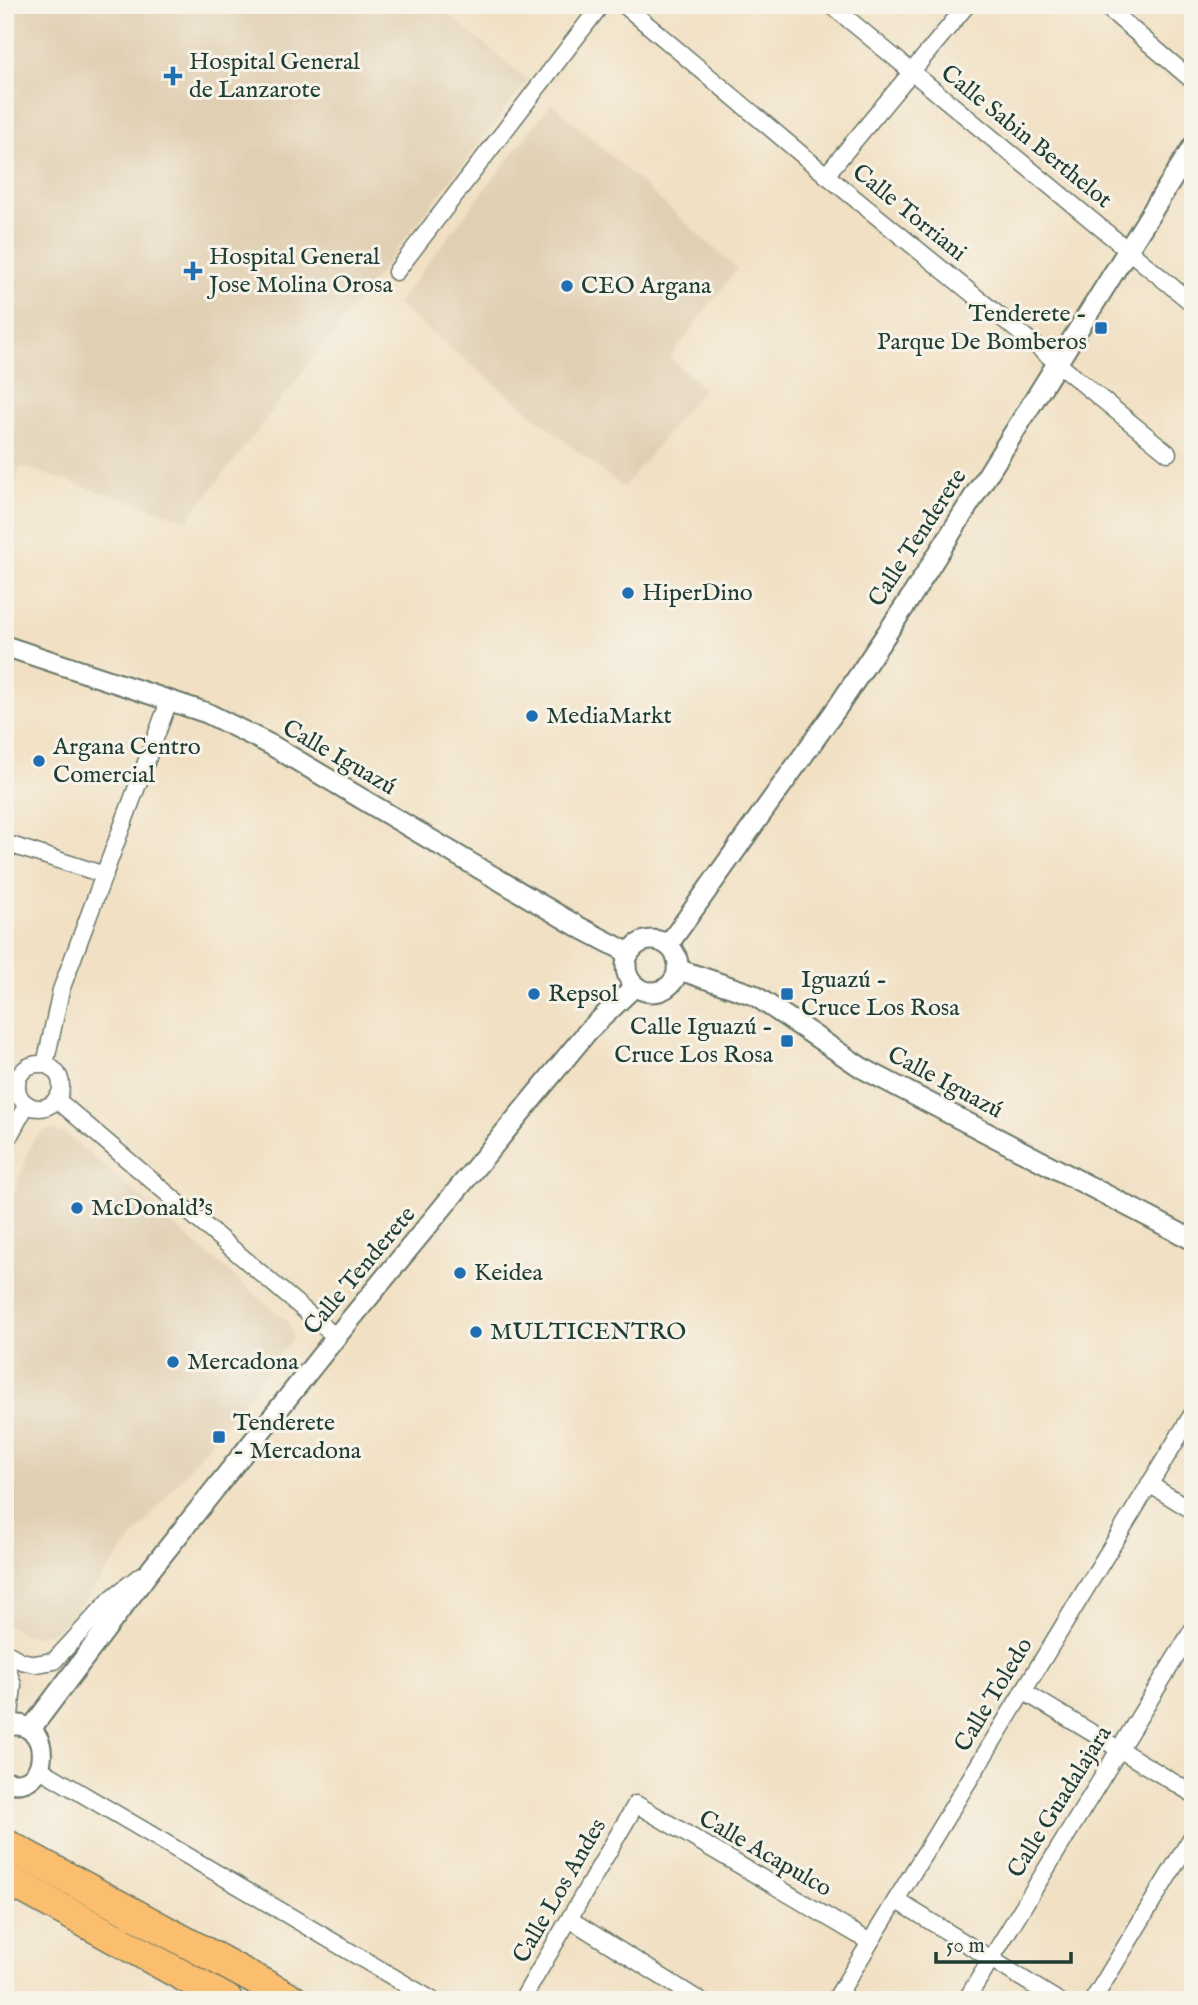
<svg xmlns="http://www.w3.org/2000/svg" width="1198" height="2005" font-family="'IM FELL English',serif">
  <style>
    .built { fill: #e0cfb2 }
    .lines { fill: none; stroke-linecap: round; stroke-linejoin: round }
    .minor-casing { stroke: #687666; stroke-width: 19 }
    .tertiary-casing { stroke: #687666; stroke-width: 23 }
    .motorway-casing { stroke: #687666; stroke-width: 33 }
    .minor { stroke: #fff; stroke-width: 16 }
    .tertiary { stroke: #fff; stroke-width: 19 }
    .motorway { stroke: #fbbe6e; stroke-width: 30 }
    .poi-dot { fill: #1f6fb2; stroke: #f7f3e8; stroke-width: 2.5 }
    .labels { text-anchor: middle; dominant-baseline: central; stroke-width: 6; stroke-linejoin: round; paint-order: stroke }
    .poi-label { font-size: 24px; fill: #1f3d34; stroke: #f7f3e8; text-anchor: start }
    .street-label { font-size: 24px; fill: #1f3d34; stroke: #f7f3e8 }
  </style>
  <rect width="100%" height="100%" fill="#f7f3e8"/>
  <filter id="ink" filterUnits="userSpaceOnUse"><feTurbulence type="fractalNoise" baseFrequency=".0143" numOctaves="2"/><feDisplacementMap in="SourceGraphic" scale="14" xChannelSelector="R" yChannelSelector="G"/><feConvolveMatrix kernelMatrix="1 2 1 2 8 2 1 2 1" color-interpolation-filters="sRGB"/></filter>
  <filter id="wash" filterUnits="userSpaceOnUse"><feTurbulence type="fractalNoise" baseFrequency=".00686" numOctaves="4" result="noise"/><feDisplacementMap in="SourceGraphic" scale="28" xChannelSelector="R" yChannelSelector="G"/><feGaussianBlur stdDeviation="1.57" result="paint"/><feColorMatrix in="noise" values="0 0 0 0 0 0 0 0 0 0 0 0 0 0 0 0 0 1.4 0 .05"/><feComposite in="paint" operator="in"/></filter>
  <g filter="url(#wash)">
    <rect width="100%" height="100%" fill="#f1e0c3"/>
    <!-- built -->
    <g class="built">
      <path d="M5,5H437L528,80L188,520L20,466L5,512Z"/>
      <path d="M552,103L737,269L670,358L704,388L623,488L396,304Z"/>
      <path d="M52,1129L67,1135L288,1322L293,1338L67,1621L52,1632L37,1636L21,1634L5,1623V1217L33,1140L42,1132Z"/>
    </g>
  </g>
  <g filter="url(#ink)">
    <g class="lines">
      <defs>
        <g id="minor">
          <path d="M624,5L826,175L1168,453"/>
          <path d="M831,5L1193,304"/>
          <path d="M1104,5L1193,81"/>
          <path d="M826,175L967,5"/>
          <path d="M396,272L601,5"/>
          <path d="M5,843L105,875"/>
          <circle cx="39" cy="1086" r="22"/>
          <path d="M45,1065L61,990L169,701"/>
          <path d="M56,1099L336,1337"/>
          <path d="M5,1144L27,1104"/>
          <path d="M1149,1484L1193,1511"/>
          <path d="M5,1652L21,1661L35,1664L54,1661L112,1598L141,1575"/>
          <path d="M5,1661L13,1685L9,1726"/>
          <path d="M1023,1691L1193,1794"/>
          <path d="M40,1769L432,2000"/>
          <path d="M896,1900L1057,2000"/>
          <path d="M571,1920L699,2000"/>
          <path d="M5,1994L15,2000"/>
          <path d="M522,2000L636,1804L870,1942"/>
          <path d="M835,2000L1193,1413"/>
          <path d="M966,2000L1193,1629"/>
          <path d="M1093,2000L1193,1835"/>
        </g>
        <g id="tertiary">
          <path d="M5,646L207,713L271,745L577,926L629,953"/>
          <circle cx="652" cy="966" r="26"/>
          <path d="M668,945L837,708L911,597L1193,146"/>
          <path d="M677,969L754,995L862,1068L1193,1240"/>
          <path d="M5,1727C53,1711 54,1797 5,1781"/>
          <path d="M30,1730L152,1568L336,1337L588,1031L635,986"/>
        </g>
        <g id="motorway">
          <path d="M5,1844L293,2000"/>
          <path d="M5,1878L227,2000"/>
        </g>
      </defs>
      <!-- minor casing -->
      <use href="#minor" class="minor-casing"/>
      <!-- tertiary casing -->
      <use href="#tertiary" class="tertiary-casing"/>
      <!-- motorway casing -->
      <use href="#motorway" class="motorway-casing"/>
      <!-- minor -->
      <use href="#minor" class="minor"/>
      <!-- tertiary -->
      <use href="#tertiary" class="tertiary"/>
      <!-- motorway -->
      <use href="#motorway" class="motorway"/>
    </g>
  </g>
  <!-- markers -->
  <g class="poi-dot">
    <path d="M169.5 65.5h7v7h7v7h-7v7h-7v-7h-7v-7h7z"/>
    <path d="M189.5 260.5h7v7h7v7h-7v7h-7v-7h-7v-7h7z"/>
    <circle cx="567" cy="286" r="7"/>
    <rect x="1094" y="321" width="14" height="14" rx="3.5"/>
    <circle cx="628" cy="593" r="7"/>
    <circle cx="532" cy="716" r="7"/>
    <circle cx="39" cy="761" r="7"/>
    <circle cx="534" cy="994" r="7"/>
    <rect x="780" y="987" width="14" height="14" rx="3.5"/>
    <rect x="780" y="1034" width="14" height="14" rx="3.5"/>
    <circle cx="77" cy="1208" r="7"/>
    <circle cx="460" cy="1273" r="7"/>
    <circle cx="476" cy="1332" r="7"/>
    <circle cx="173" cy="1362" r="7"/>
    <rect x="212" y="1430" width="14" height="14" rx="3.5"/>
  </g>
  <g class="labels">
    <!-- poi labels -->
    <g class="poi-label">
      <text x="189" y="62">Hospital General<tspan x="189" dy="28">de Lanzarote</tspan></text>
      <text x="209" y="257">Hospital General<tspan x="209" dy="28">Jose Molina Orosa</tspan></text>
      <text x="581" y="286">CEO Argana</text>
      <text x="1087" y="314" text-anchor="end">Tenderete -<tspan x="1087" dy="28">Parque De Bomberos</tspan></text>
      <text x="642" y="593">HiperDino</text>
      <text x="546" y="716">MediaMarkt</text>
      <text x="53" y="747">Argana Centro<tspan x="53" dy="28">Comercial</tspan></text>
      <text x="801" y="980">Iguazú -<tspan x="801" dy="28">Cruce Los Rosa</tspan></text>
      <text x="548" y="994">Repsol</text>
      <text x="773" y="1027" text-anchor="end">Calle Iguazú -<tspan x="773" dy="28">Cruce Los Rosa</tspan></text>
      <text x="91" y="1208">McDonald's</text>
      <text x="474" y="1273">Keidea</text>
      <text x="490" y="1332">MULTICENTRO</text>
      <text x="187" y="1362">Mercadona</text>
      <text x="233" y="1423">Tenderete<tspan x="233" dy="28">- Mercadona</tspan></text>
    </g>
    <!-- street labels -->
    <g class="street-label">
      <text transform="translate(1026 137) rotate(39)">Calle Sabin Berthelot</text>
      <text transform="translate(909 213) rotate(39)">Calle Torriani</text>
      <text transform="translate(918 538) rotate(-57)">Calle Tenderete</text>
      <text transform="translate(339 758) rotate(30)">Calle Iguazú</text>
      <text transform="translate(945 1083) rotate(28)">Calle Iguazú</text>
      <text transform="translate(360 1271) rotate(-50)">Calle Tenderete</text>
      <text transform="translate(994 1695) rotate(-59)">Calle Toledo</text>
      <text transform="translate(1060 1802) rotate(-58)">Calle Guadalajara</text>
      <text transform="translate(765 1854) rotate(30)">Calle Acapulco</text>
      <text transform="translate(560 1891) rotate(-60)">Calle Los Andes</text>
    </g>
  </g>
  <!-- margin -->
  <rect width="1198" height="2005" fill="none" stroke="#f7f3e8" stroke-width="28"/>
  <!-- scale -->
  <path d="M936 1952v10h135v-10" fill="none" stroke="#1f3d34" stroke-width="3.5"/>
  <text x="946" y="1952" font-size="21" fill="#1f3d34" stroke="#f7f3e8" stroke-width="5" paint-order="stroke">50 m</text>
</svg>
